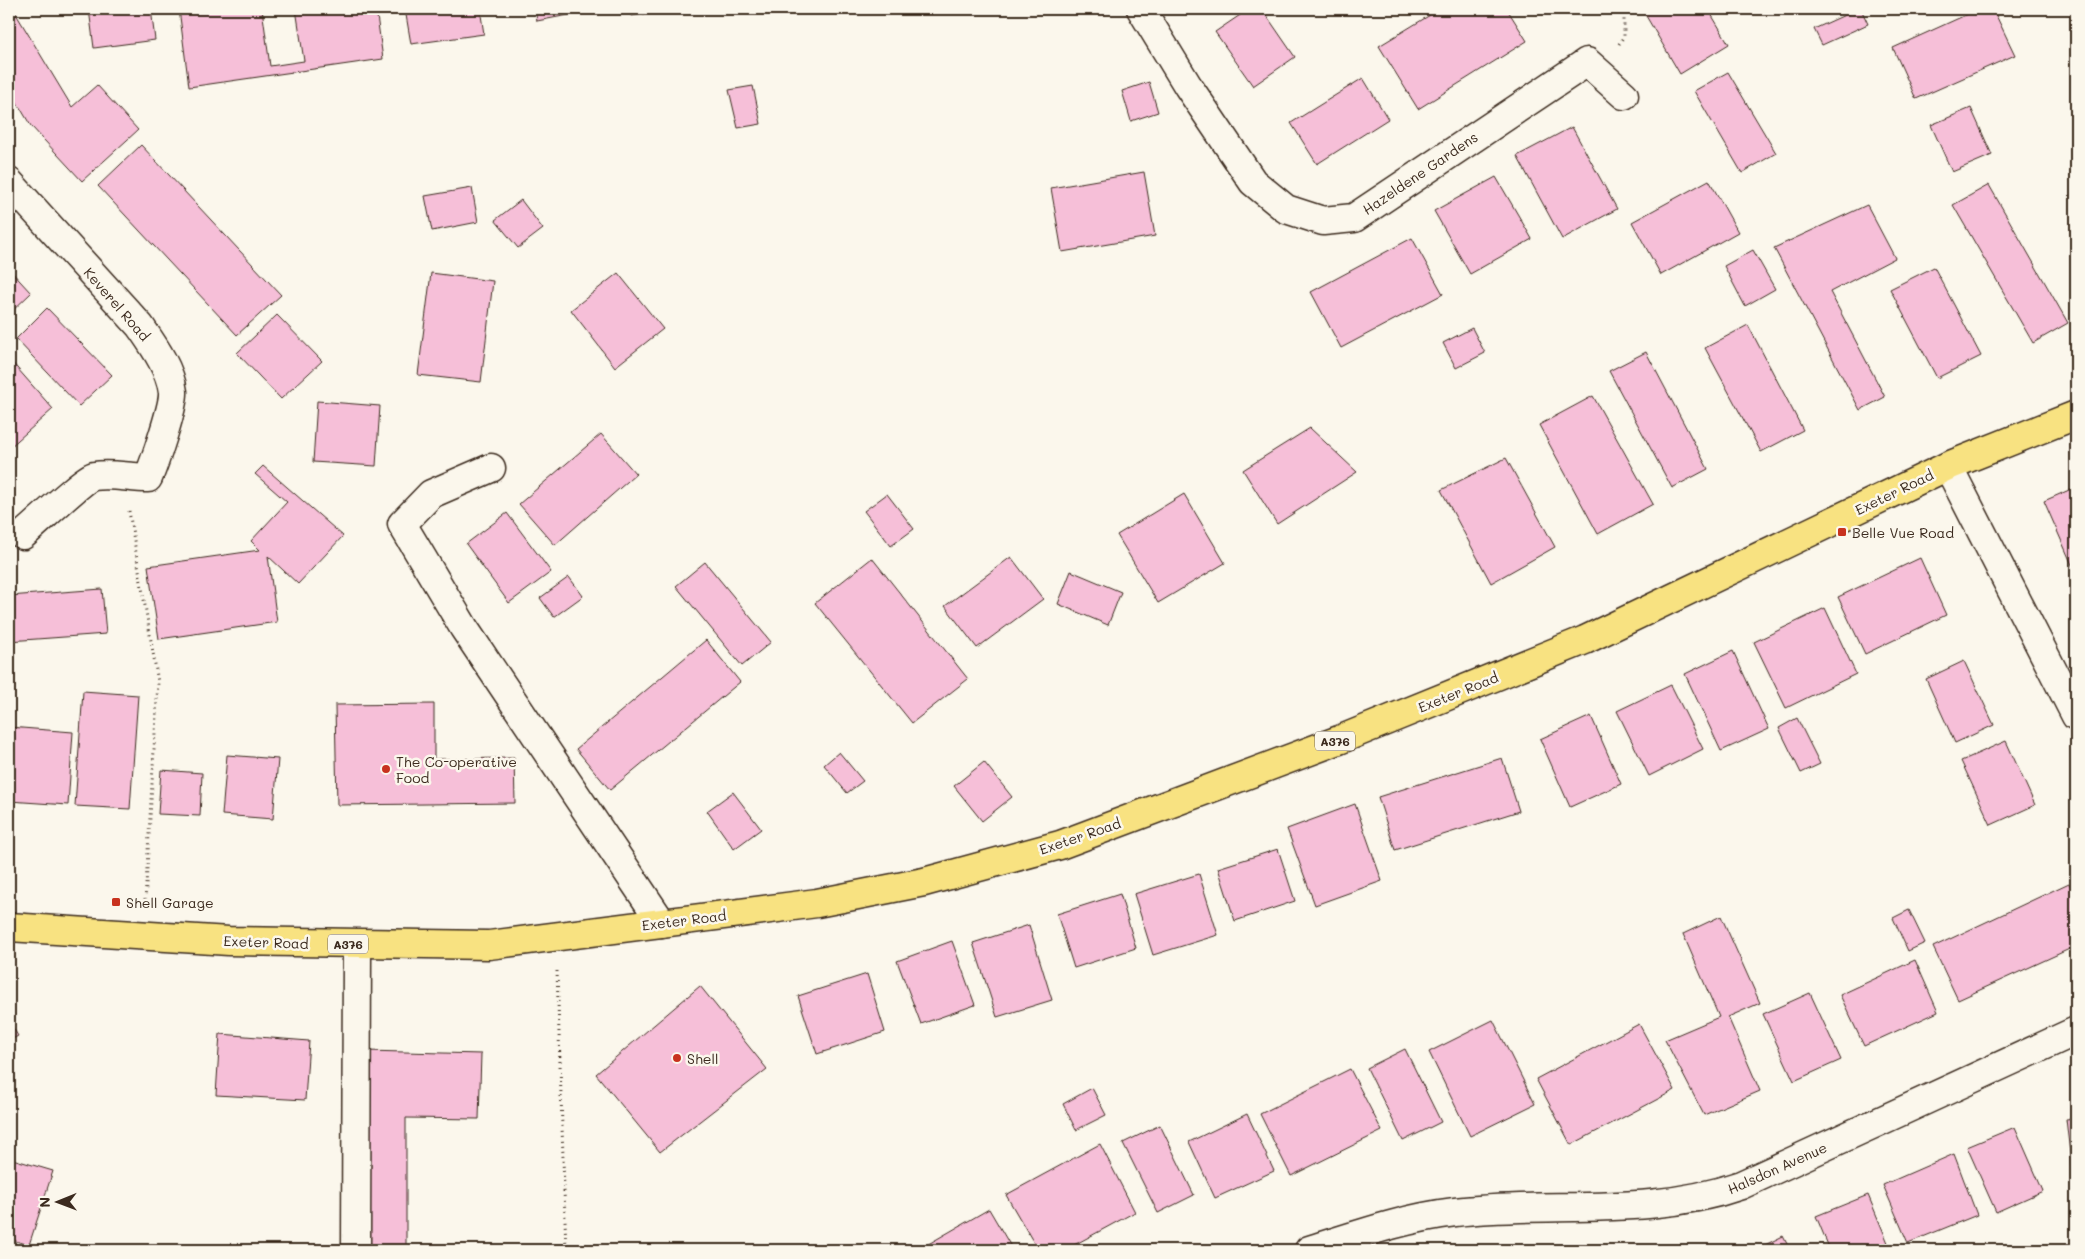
<svg xmlns="http://www.w3.org/2000/svg" width="2085" height="1259" font-family="Mali,sans-serif">
  <style>
    .building { fill: #f6bfd8; stroke: #3b2a1e }
    .lines { fill: none; stroke-linecap: round; stroke-linejoin: round }
    .minor-casing { stroke: #3b2a1e; stroke-width: 31 }
    .highway-casing { stroke: #3b2a1e; stroke-width: 31 }
    .path { stroke: #3b2a1e; stroke-width: 3; stroke-dasharray: 1 4; stroke-linecap: butt }
    .minor { stroke: #fbf7ec; stroke-width: 28 }
    .highway { stroke: #f8e281; stroke-width: 28 }
    .poi-dot { fill: #c8321e; stroke: #fbf7ec; stroke-width: 2 }
    .labels { text-anchor: middle; dominant-baseline: central; stroke-width: 5; stroke-linejoin: round; paint-order: stroke }
    .shield { fill: #fbf7ec; stroke: #75685c; stroke-width: 1 }
    .shield-label { font-size: 12px; font-weight: bold; fill: #3b2a1e }
    .street-label { font-size: 14px; fill: #3b2a1e; stroke: #fbf7ec }
    .poi-label { font-size: 14px; fill: #3b2a1e; stroke: #fbf7ec; text-anchor: start }
  </style>
  <rect width="100%" height="100%" fill="#fbf7ec"/>
  <filter id="ink" filterUnits="userSpaceOnUse"><feTurbulence type="fractalNoise" baseFrequency=".02" numOctaves="2"/><feDisplacementMap in="SourceGraphic" scale="10" xChannelSelector="R" yChannelSelector="G"/><feConvolveMatrix kernelMatrix="1 2 1 2 8 2 1 2 1" color-interpolation-filters="sRGB"/></filter>
  <g filter="url(#ink)">
    <!-- building -->
    <g class="building">
      <path d="M13,9L72,107L97,85L138,130L82,181L31,126L9,89V10Z"/>
      <path d="M89,9H151L155,40L94,48Z"/>
      <path d="M179,9H262L270,66L304,61L296,9H376L383,59L189,87Z"/>
      <path d="M405,9H480L484,34L411,44Z"/>
      <path d="M535,9H600L537,21Z"/>
      <path d="M630,9H673L631,16Z"/>
      <path d="M1249,9H1262L1295,57L1253,86L1215,32Z"/>
      <path d="M1440,9H1507L1527,41L1418,109L1379,46Z"/>
      <path d="M1642,9H1708L1729,44L1680,74Z"/>
      <path d="M1858,9H1861L1868,24L1822,45L1814,29Z"/>
      <path d="M1979,9H1993L2015,55L1916,99L1893,48Z"/>
      <path d="M1728,72L1776,153L1742,173L1694,91Z"/>
      <path d="M1363,78L1388,119L1317,164L1291,123Z"/>
      <path d="M1149,82L1158,112L1131,121L1122,91Z"/>
      <path d="M753,86L761,124L738,128L729,90Z"/>
      <path d="M1971,108L1992,155L1952,172L1931,125Z"/>
      <path d="M2076,120V137L2071,122Z"/>
      <path d="M1572,127L1617,209L1562,239L1517,156Z"/>
      <path d="M141,145L281,295L237,335L98,186Z"/>
      <path d="M1144,172L1155,236L1062,252L1051,188Z"/>
      <path d="M1496,177L1532,239L1470,274L1434,211Z"/>
      <path d="M1709,180L1738,232L1661,275L1632,222Z"/>
      <path d="M1989,185L2068,323L2033,343L1953,205Z"/>
      <path d="M472,188L478,222L432,231L425,196Z"/>
      <path d="M521,200L543,229L518,248L495,220Z"/>
      <path d="M1867,205L1895,258L1830,292L1885,397L1860,410L1774,248Z"/>
      <path d="M1412,238L1443,294L1341,348L1311,292Z"/>
      <path d="M1753,250L1775,289L1745,306L1724,266Z"/>
      <path d="M1934,267L1981,356L1937,378L1890,289Z"/>
      <path d="M9,269L31,293L9,314Z"/>
      <path d="M431,273L493,281L481,382L418,375Z"/>
      <path d="M618,273L663,329L615,367L571,310Z"/>
      <path d="M47,308L112,375L79,406L16,339Z"/>
      <path d="M277,315L322,361L281,399L237,353Z"/>
      <path d="M1748,325L1803,430L1761,452L1705,348Z"/>
      <path d="M1472,328L1485,353L1456,368L1443,343Z"/>
      <path d="M1646,352L1708,469L1672,488L1609,371Z"/>
      <path d="M10,360L53,409L9,448V361Z"/>
      <path d="M1593,396L1653,504L1598,534L1539,425Z"/>
      <path d="M317,401L380,406L376,466L313,462Z"/>
      <path d="M1310,428L1357,472L1277,524L1243,470Z"/>
      <path d="M601,434L636,474L555,545L519,504Z"/>
      <path d="M1506,458L1555,547L1491,583L1441,490Z"/>
      <path d="M263,466L343,536L298,584L268,556L277,622L159,639L148,566L260,550L251,541L287,502L255,474Z"/>
      <path d="M2076,487V574L2044,501Z"/>
      <path d="M887,494L914,529L891,546L864,511Z"/>
      <path d="M1184,494L1225,563L1158,603L1117,535Z"/>
      <path d="M507,513L551,572L509,603L466,544Z"/>
      <path d="M1011,557L1043,599L977,648L945,606Z"/>
      <path d="M872,558L968,679L912,723L815,603Z"/>
      <path d="M1920,558L1946,615L1865,654L1838,597Z"/>
      <path d="M705,562L771,642L742,666L676,586Z"/>
      <path d="M1071,571L1121,592L1108,625L1058,604Z"/>
      <path d="M569,577L583,596L554,617L540,598Z"/>
      <path d="M102,589L106,634L9,641V596Z"/>
      <path d="M1825,608L1856,674L1786,708L1754,642Z"/>
      <path d="M706,640L740,682L610,790L576,749Z"/>
      <path d="M1733,651L1769,729L1721,751L1685,674Z"/>
      <path d="M1964,661L1994,725L1955,743L1926,679Z"/>
      <path d="M1671,685L1703,749L1649,776L1617,711Z"/>
      <path d="M83,691L138,695L130,809L75,806Z"/>
      <path d="M434,704V759L514,758L515,803L337,805L335,705Z"/>
      <path d="M1591,716L1621,784L1570,807L1540,739Z"/>
      <path d="M1797,718L1820,764L1801,773L1779,728Z"/>
      <path d="M9,727L73,732L68,805L9,801Z"/>
      <path d="M2006,741L2035,805L1991,825L1961,761Z"/>
      <path d="M839,752L863,781L847,793L824,765Z"/>
      <path d="M227,755L278,759L273,819L222,815Z"/>
      <path d="M1502,758L1519,811L1395,850L1378,797Z"/>
      <path d="M984,762L1012,797L982,821L954,786Z"/>
      <path d="M161,770L202,773L200,816L158,814Z"/>
      <path d="M733,792L761,829L734,849L707,811Z"/>
      <path d="M1355,804L1382,881L1315,905L1287,829Z"/>
      <path d="M1278,849L1295,901L1235,921L1218,868Z"/>
      <path d="M1199,874L1218,935L1153,955L1134,894Z"/>
      <path d="M2069,883L2076,898V946L1958,1000L1933,947Z"/>
      <path d="M1120,894L1136,948L1074,968L1057,914Z"/>
      <path d="M1909,910L1925,943L1908,951L1893,918Z"/>
      <path d="M1721,916L1760,1003L1728,1017L1760,1091L1704,1115L1665,1040L1719,1017L1683,934Z"/>
      <path d="M1029,925L1052,1000L997,1017L973,943Z"/>
      <path d="M952,941L975,1005L921,1024L897,961Z"/>
      <path d="M1915,960L1938,1012L1864,1046L1840,995Z"/>
      <path d="M867,974L885,1032L817,1054L798,996Z"/>
      <path d="M700,986L767,1069L660,1152L596,1074Z"/>
      <path d="M1810,993L1841,1060L1794,1081L1763,1014Z"/>
      <path d="M1493,1020L1535,1104L1470,1136L1429,1052Z"/>
      <path d="M9,1021L18,1036L9,1041Z"/>
      <path d="M1639,1024L1675,1090L1571,1145L1536,1079Z"/>
      <path d="M220,1034L309,1041L305,1100L216,1095Z"/>
      <path d="M1405,1049L1441,1122L1403,1141L1367,1068Z"/>
      <path d="M366,1051L481,1054L479,1119L406,1118V1250H366Z"/>
      <path d="M1350,1069L1382,1131L1291,1176L1260,1114Z"/>
      <path d="M1092,1088L1106,1115L1076,1130L1063,1104Z"/>
      <path d="M1247,1114L1274,1171L1215,1198L1189,1142Z"/>
      <path d="M2076,1118V1180H2073L2066,1119Z"/>
      <path d="M1160,1125L1194,1195L1158,1213L1123,1143Z"/>
      <path d="M2015,1127L2043,1191L1996,1212L1967,1147Z"/>
      <path d="M1100,1144L1135,1212L1065,1250H1038L1006,1195Z"/>
      <path d="M1954,1154L1977,1215L1908,1243L1883,1185Z"/>
      <path d="M9,1158L53,1171L29,1245L9,1239Z"/>
      <path d="M1868,1195L1891,1250H1830L1816,1216Z"/>
      <path d="M989,1209L1013,1250H918Z"/>
      <path d="M1783,1236L1790,1250H1755Z"/>
    </g>
    <g class="lines">
      <defs>
        <g id="minor">
          <path d="M1141,9L1188,86L1253,182L1286,209L1323,221L1354,218L1587,62L1624,95"/>
          <path d="M9,182L140,326C153,345 170,368 173,392C174,406 154,464 148,478C130,478 112,473 94,476C84,478 35,525 23,535"/>
          <path d="M1948,466L2076,716"/>
          <path d="M491,468L431,494L402,524L464,628L662,923"/>
          <path d="M356,1250L357,944"/>
          <path d="M1309,1250C1357,1235 1405,1218 1455,1212C1553,1201 1647,1218 1741,1185L2076,1031"/>
        </g>
        <path id="highway" d="M9,927L229,941L489,945L817,903L924,882L1060,845L1339,740L1585,640L1948,466L2076,415"/>
      </defs>
      <!-- minor casing -->
      <use href="#minor" class="minor-casing"/>
      <!-- highway casing -->
      <use href="#highway" class="highway-casing"/>
      <!-- path -->
      <g class="path">
        <path d="M1619,44L1624,36V9"/>
        <path d="M129,511L158,682L145,902"/>
        <path d="M557,971L566,1250"/>
      </g>
      <!-- minor -->
      <use href="#minor" class="minor"/>
      <!-- highway -->
      <use href="#highway" class="highway"/>
    </g>
  </g>
  <!-- markers -->
  <g class="poi-dot">
    <rect x="1837" y="527" width="10" height="10" rx="2.5"/>
    <circle cx="386" cy="769" r="5"/>
    <rect x="111" y="897" width="10" height="10" rx="2.5"/>
    <circle cx="677" cy="1058" r="5"/>
  </g>
  <g class="labels">
    <!-- shield labels -->
    <g class="shield">
      <rect x="1315" y="731.5" width="40" height="19" rx="4"/>
      <rect x="328" y="934.5" width="40" height="19" rx="4"/>
    </g>
    <g class="shield-label">
      <text x="1335" y="741">A376</text>
      <text x="348" y="944">A376</text>
    </g>
    <!-- street labels -->
    <g class="street-label">
      <text transform="translate(1420 173) rotate(-34)">Hazeldene Gardens</text>
      <text transform="translate(117 304) rotate(49)">Keverel Road</text>
      <text transform="translate(1894 492) rotate(-26)">Exeter Road</text>
      <text transform="translate(1458 692) rotate(-22)">Exeter Road</text>
      <text transform="translate(1080 836) rotate(-19)">Exeter Road</text>
      <text transform="translate(684 920) rotate(-7)">Exeter Road</text>
      <text transform="translate(266 942) rotate(2)">Exeter Road</text>
      <text transform="translate(1777 1168) rotate(-24)">Halsdon Avenue</text>
    </g>
    <!-- poi labels -->
    <g class="poi-label">
      <text x="1852" y="532">Belle Vue Road</text>
      <text x="396" y="761">The Co-operative<tspan x="396" dy="16">Food</tspan></text>
      <text x="126" y="902">Shell Garage</text>
      <text x="687" y="1058">Shell</text>
    </g>
  </g>
  <!-- margin -->
  <rect width="2085" height="1259" fill="none" stroke="#fbf7ec" stroke-width="30"/>
  <rect x="15" y="15" width="2055" height="1229" fill="none" stroke="#3b2a1e" stroke-width="2" filter="url(#ink)"/>
  <!-- north arrow -->
  <g transform="translate(58 1202) rotate(269)" stroke="#fbf7ec" stroke-width="4" paint-order="stroke">
  <path d="M0-4L9 19L0 12L-9 19Z" fill="#3b2a1e"/>
  <text y="-8" font-size="14" font-weight="bold" text-anchor="middle" fill="#3b2a1e">N</text>
  </g>
</svg>
